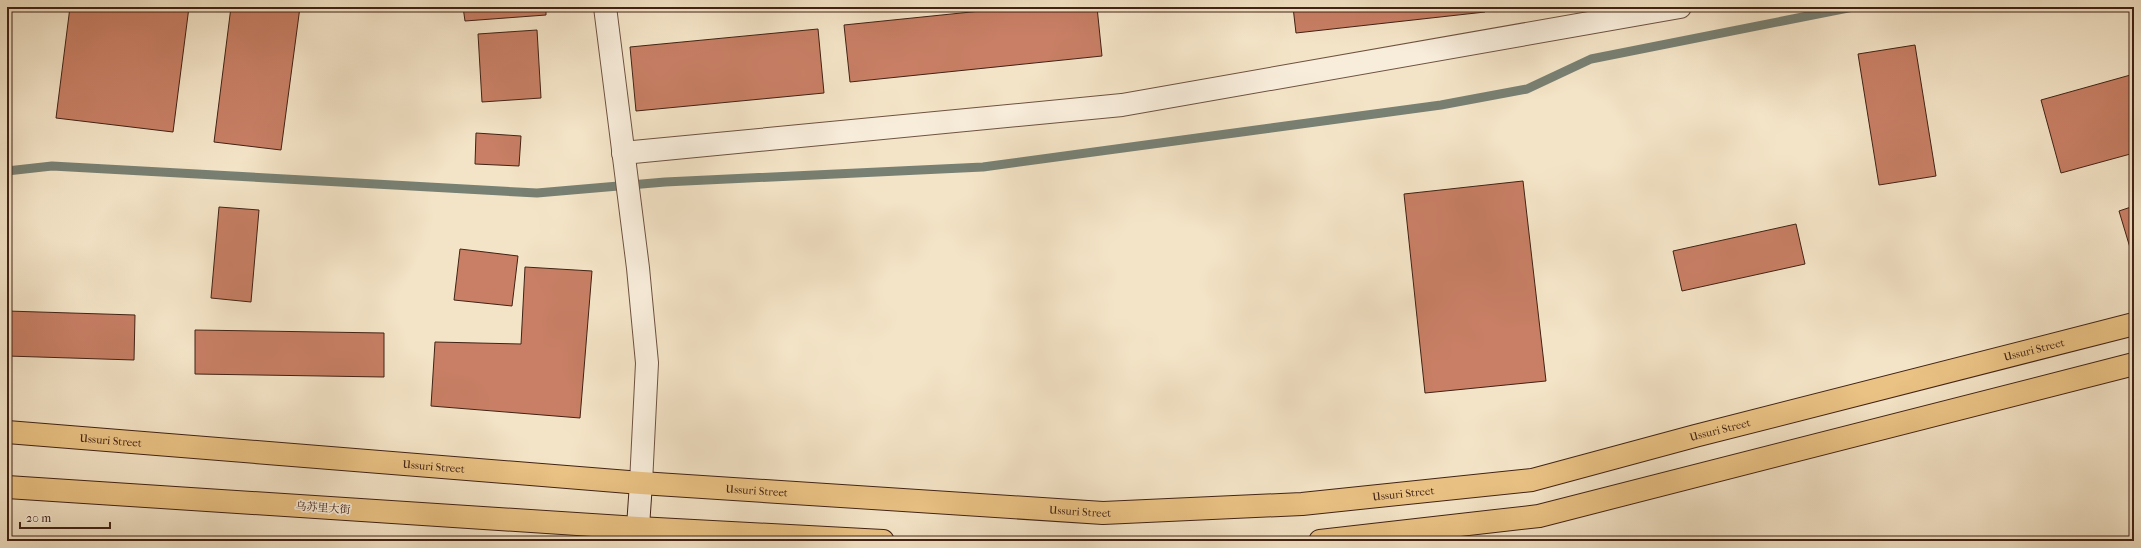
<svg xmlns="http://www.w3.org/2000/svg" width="2141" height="548" font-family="'IM FELL French Canon','Noto Serif SC',serif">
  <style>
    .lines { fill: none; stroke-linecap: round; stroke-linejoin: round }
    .stream { stroke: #788073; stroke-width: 9 }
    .building { fill: #c87f65; stroke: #412214 }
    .minor-casing { stroke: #6e5241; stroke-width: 24 }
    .secondary-casing { stroke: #412214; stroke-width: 24 }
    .trunk-casing { stroke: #412214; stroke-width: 24 }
    .minor { stroke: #f8eddb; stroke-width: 22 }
    .secondary { stroke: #f8eddb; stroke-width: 22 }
    .trunk { stroke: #eac284; stroke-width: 22 }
    .labels { text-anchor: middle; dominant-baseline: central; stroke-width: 3.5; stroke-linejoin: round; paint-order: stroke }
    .street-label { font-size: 11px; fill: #412214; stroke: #f8eddb }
  </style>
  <rect width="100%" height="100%" fill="#f4e4c7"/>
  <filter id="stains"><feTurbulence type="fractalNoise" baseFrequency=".005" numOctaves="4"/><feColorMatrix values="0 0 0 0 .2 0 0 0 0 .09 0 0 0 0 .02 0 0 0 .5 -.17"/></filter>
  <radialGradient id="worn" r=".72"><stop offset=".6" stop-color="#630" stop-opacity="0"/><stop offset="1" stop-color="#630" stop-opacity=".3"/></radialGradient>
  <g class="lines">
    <!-- stream -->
    <path class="stream" d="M7,171L52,166L537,193L665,182L983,167L1441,105L1527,89L1591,59L1853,7"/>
  </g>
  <!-- building -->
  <g class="building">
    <path d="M70,7H189L173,132L56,118Z"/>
    <path d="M231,7H300L281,150L214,142Z"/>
    <path d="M463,7H546V15L465,21Z"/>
    <path d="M1020,7H1097L1102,56L850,82L844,25Z"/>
    <path d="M1293,7H1484L1485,12L1296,33Z"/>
    <path d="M818,29L824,93L636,111L630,47Z"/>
    <path d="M537,30L541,98L482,102L478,34Z"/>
    <path d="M1915,45L1936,176L1879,185L1858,54Z"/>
    <path d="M2134,74V153L2061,173L2041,100Z"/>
    <path d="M476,133L521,136L519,166L475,164Z"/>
    <path d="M1523,181L1546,381L1425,393L1404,194Z"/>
    <path d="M2134,206V250L2131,251L2119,211Z"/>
    <path d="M219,207L259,210L251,302L211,298Z"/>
    <path d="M1796,224L1805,264L1682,291L1673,251Z"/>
    <path d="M460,249L518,256L512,306L454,300Z"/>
    <path d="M525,267L592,271L580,418L431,406L435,342L521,344Z"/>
    <path d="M7,311L135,315L134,360L7,356Z"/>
    <path d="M195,330L384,333V377L195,374Z"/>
  </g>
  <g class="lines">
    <defs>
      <g id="minor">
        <path d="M605,7L638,268L647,363L641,483"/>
        <path d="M623,153L1122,105L1680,7"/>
      </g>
      <path id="secondary" d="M637,541L641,483"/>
      <g id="trunk">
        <path id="s1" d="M7,432L641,483L1103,513L1302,504L1532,480L1695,436L2134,324"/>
        <path d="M7,487L638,528L883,541"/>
        <path d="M1320,541L1539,516L2134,364"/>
      </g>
    </defs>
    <!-- minor casing -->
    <use href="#minor" class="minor-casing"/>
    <!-- secondary casing -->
    <use href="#secondary" class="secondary-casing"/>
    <!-- trunk casing -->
    <use href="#trunk" class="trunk-casing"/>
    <!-- minor -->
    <use href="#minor" class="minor"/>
    <!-- secondary -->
    <use href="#secondary" class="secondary"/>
    <!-- trunk -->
    <use href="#trunk" class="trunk"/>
  </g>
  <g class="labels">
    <!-- street labels -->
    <g class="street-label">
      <text stroke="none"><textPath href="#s1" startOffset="2048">Ussuri Street</textPath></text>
      <text stroke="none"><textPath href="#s1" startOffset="1724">Ussuri Street</textPath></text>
      <text stroke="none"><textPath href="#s1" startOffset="104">Ussuri Street</textPath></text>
      <text stroke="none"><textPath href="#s1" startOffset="428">Ussuri Street</textPath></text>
      <text stroke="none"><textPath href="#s1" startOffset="752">Ussuri Street</textPath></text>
      <text stroke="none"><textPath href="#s1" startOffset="1400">Ussuri Street</textPath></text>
      <text transform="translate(323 508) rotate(4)">乌苏里大街</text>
      <text stroke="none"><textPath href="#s1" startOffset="1076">Ussuri Street</textPath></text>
    </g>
  </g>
  <!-- margin -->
  <rect width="2141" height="548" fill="none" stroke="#f4e4c7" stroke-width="24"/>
  <rect x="8" y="8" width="2125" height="532" fill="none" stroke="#412214" stroke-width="2"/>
  <rect x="12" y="12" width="2117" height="524" fill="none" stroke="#412214"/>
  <!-- scale -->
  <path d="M20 522v6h90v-6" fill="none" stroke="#412214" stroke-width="2"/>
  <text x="26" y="522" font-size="12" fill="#412214" stroke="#f8eddb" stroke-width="3" paint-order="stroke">20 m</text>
  <rect width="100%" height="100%" filter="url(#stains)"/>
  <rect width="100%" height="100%" fill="url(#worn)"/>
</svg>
